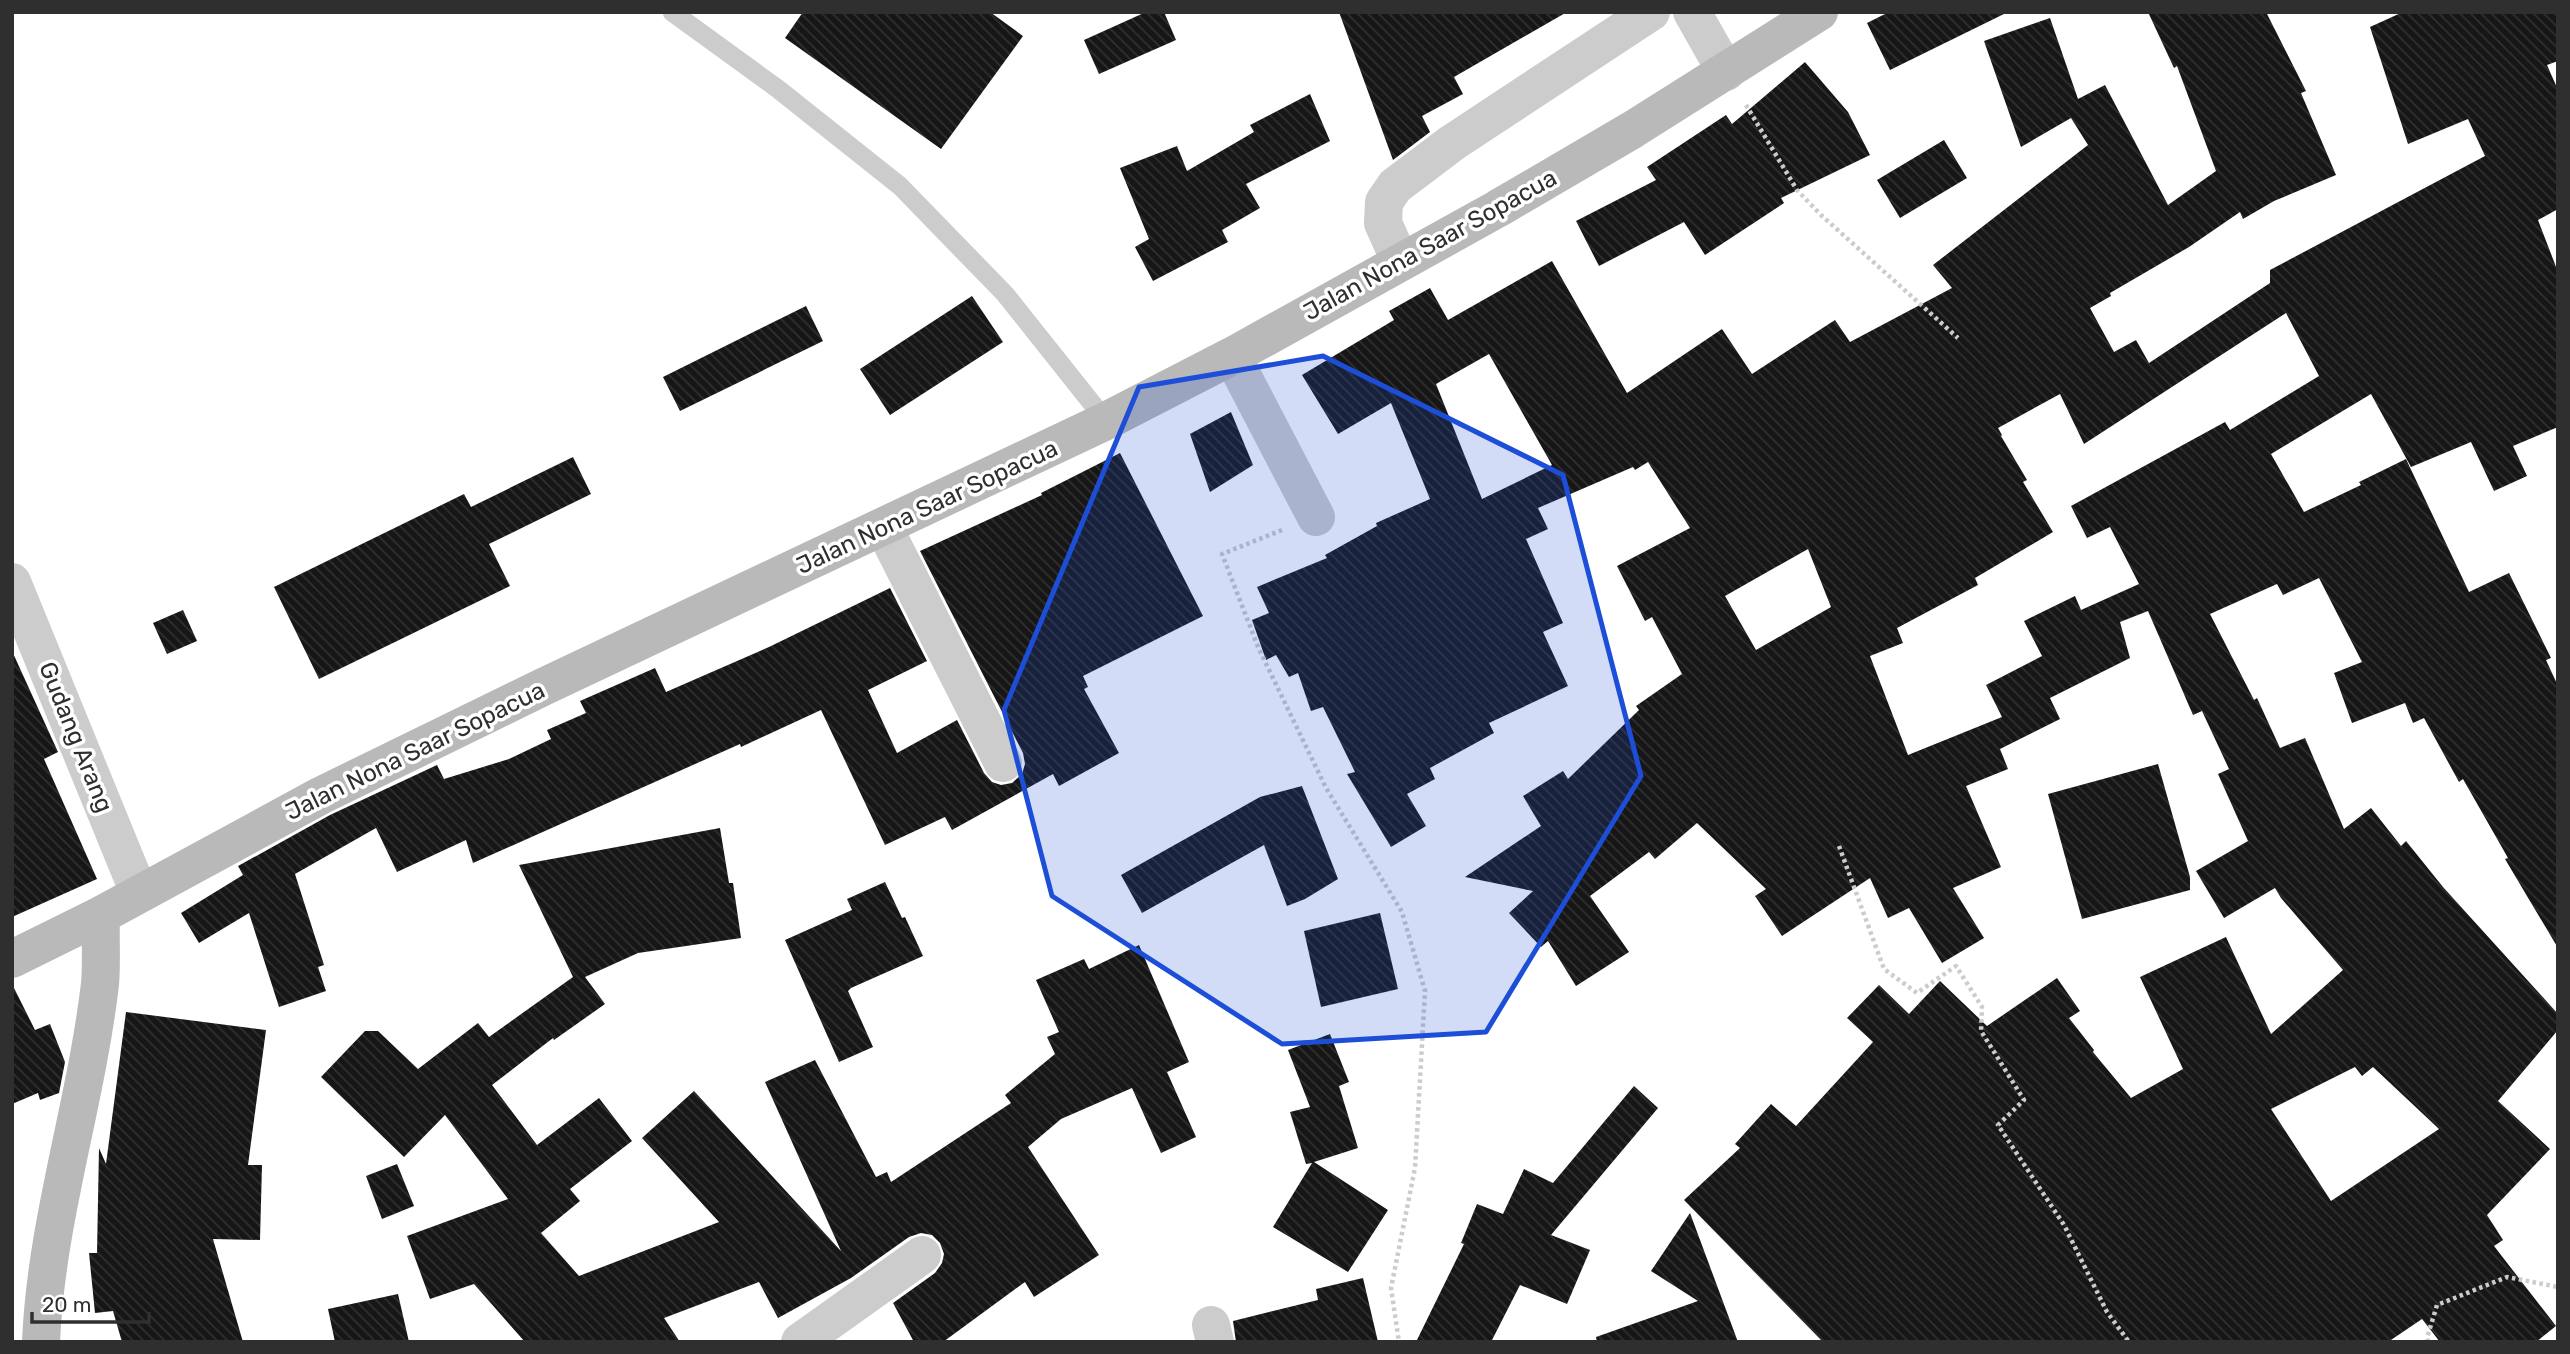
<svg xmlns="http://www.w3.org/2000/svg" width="2570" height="1354" font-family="Rubik,sans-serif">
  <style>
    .building { fill: url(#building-back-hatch); fill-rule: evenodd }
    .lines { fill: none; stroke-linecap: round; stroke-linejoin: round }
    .path { stroke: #ccc; stroke-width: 4.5; stroke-dasharray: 3.5 3.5; stroke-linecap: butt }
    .lane { stroke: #ccc; stroke-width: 19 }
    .street { stroke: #ccc; stroke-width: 38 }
    .secondary { stroke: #b9b9b9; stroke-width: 38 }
    .marked { fill: #1d4ed8; fill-opacity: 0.2; stroke: #1d4ed8; stroke-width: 5; stroke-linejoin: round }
    .labels { text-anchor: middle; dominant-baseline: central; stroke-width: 7; stroke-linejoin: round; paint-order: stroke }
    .street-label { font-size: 24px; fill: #2f2f2f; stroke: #fff }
  </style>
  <defs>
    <pattern id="building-back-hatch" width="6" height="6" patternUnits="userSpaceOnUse" patternTransform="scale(1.75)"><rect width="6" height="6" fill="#161616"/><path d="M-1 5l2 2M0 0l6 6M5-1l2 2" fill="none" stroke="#303030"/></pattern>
  </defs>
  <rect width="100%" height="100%" fill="#fff"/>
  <!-- building -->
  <g class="building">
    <path d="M803,12H990L1023,36L941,149L785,38Z"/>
    <path d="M1146,12H1164L1176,40L1099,74L1084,40Z"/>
    <path d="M1339,12H1567L1454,77L1463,94L1422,116L1430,132L1393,160Z"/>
    <path d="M1889,12H2008L1890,70L1867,23Z"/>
    <path d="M2148,12H2266L2306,91L2301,93L2336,175L2274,201L2243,219L2240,212L2189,247L2110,293L2111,296L2090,308L2114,352L2136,340L2149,363L2270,283V270L2485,156L2468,119L2408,144L2370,27L2403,12H2558V61L2547,65L2558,90V209L2538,220L2558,272V427L2513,446L2527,476L2494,491L2471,442L2411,467L2371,394L2271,454L2304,512L2361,485L2359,482L2406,459L2469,592L2509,573L2551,658L2546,660L2558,686V948L2505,859L2508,858L2463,779L2459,782L2424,718L2413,723L2405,703L2352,723L2334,673L2362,662L2319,578L2283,595L2277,584L2210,614L2254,700L2257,698L2280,748L2305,738L2344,829L2371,808L2401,846L2406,841L2443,887L2558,1014V1030L2498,1101L2550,1149L2487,1215L2503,1240L2494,1246L2556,1326L2536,1342H2440L2422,1319L2388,1342H1823L1684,1200L1740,1148L1735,1144L1771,1104L1796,1126L1873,1042L1847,1018L1879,985L1909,1014L1940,981L1987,1026L2057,978L2080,1011L2069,1018L2094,1050L2093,1052L2131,1098L2183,1069L2140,977L2226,937L2271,1034L2343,970L2281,898L2275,888L2224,918L2196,871L2248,841L2218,774L2229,769L2202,711L2193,715L2148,611L2120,622L2130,658L2050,698L2060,719L2000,749L2008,769L1966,786L2001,867L1953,888L1984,938L1942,963L1909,908L1888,918L1870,878L1782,936L1755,896L1766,889L1697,823L1655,859L1649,852L1590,896L1629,952L1576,986L1548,941L1541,947L1509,913L1533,891L1465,877L1541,826L1523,796L1563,771L1568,779L1639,710L1636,706L1682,674L1652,617L1645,621L1617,566L1690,528L1648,462L1635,470L1633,467L1538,508L1548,529L1526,539L1563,623L1543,632L1568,686L1489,723L1494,733L1430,768L1435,779L1407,794L1426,826L1391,847L1347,774L1355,772L1323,707L1311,711L1298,673L1289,677L1276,655L1266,660L1252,620L1269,613L1257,587L1327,558L1325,555L1377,526L1376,523L1430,499L1391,403L1338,434L1302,375L1394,320L1389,311L1430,288L1448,320L1552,261L1627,393L1722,329L1752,374L1835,320L1850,342L1952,288L1933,265L2088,145L2071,118L2021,147L1984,41L2050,18L2078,99L2105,85L2168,205L2216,171L2177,66L2174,68ZM2286,313L2319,376L2230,430L2225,422L2071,506L2087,538L2110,527L2139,584L2081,610L2075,596L2024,621L2042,656L1986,685L2002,717L1908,755L1870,656L1903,643L1897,628L1978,585L1975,578L2053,532L2023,482L2027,480L2001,436L2002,435L1998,428L2060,394L2084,444ZM1489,354L1552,465L1482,499L1436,384ZM1808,549L1831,607L1756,650L1725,596ZM2355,1067L2362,1076L2373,1067L2439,1129L2331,1201L2271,1109Z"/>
    <path d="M1805,62L1848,112L1870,155L1781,198L1784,203L1705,255L1684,222L1599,266L1576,221L1656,180L1647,167L1726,115L1732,124Z"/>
    <path d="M1310,94L1330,141L1246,184L1260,208L1222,230L1228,242L1153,281L1135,247L1149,239L1120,168L1177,146L1187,171L1254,132L1250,125Z"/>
    <path d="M1944,140L1967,178L1900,218L1877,180Z"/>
    <path d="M972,296L1003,342L890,415L860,369Z"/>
    <path d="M806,306L823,341L680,411L663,377Z"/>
    <path d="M1231,412L1253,465L1210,492L1190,434Z"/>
    <path d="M1120,453L1203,616L1083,676L1088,687L1084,689L1119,753L1059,786L1053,774L952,830L945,817L885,845L821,710L741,747L740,744L473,863L466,840L397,872L376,828L295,874L324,965L318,967L326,991L279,1007L249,913L199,943L181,913L243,875L238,866L330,815L437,765L444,779L509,759L551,739L547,730L586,713L580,701L655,668L666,692L769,647L890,588L927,661L868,690L897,753L957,720L984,773L992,782L1001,785L1012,783L1022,774L1025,764L1023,753L920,551L1042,495L1041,493Z"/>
    <path d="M573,457L591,494L489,544L510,586L319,679L274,587L464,494L471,507Z"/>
    <path d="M183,610L197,641L167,654L153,623Z"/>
    <path d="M12,651L58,752L44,759L97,879L12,917Z"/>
    <path d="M2158,764L2190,877V890L2082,919L2048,794Z"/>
    <path d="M1302,786L1338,879L1305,899L1287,906L1264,845L1142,913L1121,875L1260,797Z"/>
    <path d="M720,828L729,883H733L741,938L638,953L585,977L605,1004L554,1040L553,1038L492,1085L537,1145L599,1098L632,1141L570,1189L580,1201L541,1233L579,1276L719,1222L642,1138L694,1091L841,1251L765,1082L815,1060L876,1177L887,1172L891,1182L1011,1103L1005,1095L1055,1054L1047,1037L1059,1032L1036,980L1084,959L1089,969L1139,945L1189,1062L1167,1072L1196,1137L1161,1153L1132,1088L1061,1119L1028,1147L1099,1255L1034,1297L1025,1282L943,1342H914L893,1303L935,1273L942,1263L944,1254L940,1243L932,1235L921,1233L909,1237L851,1278L778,1318L759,1282L664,1318L680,1342H525L474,1284L430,1299L407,1236L508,1199L445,1115L404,1157L321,1077L365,1031H378L418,1069L478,1023L489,1037L573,977L519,865Z"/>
    <path d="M885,882L902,918L905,917L923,956L851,988L848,991L873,1047L839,1062L785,940L852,910L847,899Z"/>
    <path d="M1380,913L1398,989L1321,1007L1304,931Z"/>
    <path d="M12,984L35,1030L50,1024L65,1062L59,1093L40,1100L38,1093L12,1104Z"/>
    <path d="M126,1012L266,1030L248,1165H262L260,1240L213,1239L243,1342H122L113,1311L95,1313L89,1253H97L99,1148L106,1164Z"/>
    <path d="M1330,1034L1349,1082L1339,1086L1358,1148L1314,1162L1388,1210L1348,1272L1273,1227L1312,1163L1306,1164L1290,1112L1310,1107L1288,1050Z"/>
    <path d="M1634,1086L1658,1108L1551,1235L1590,1250L1567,1304L1520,1285L1491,1342H1416L1464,1244L1461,1243L1477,1204L1503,1214L1524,1169L1553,1183Z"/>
    <path d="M397,1164L414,1206L382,1219L366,1176Z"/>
    <path d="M1690,1213L1738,1342H1597L1596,1337L1698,1301L1651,1271Z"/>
    <path d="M1363,1278L1378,1342H1236L1233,1321L1318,1300L1316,1289Z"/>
    <path d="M398,1294L409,1342H335L328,1309Z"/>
  </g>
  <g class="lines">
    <!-- path -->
    <g class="path">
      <path d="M1746,105L1797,190L1821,215L1958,338"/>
      <path d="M1282,530L1222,554L1258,647L1326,788L1402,912L1425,991L1415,1168L1391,1288L1399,1342"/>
      <path d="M1839,846L1884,969L1917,993L1956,966L1982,1007L1981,1031L2024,1100L1998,1125L2064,1225L2107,1312L2129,1342"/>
      <path d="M2428,1342L2427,1338L2437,1305L2507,1277L2558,1287"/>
    </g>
    <!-- lane -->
    <path class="lane" d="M672,12L778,89L900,186L1005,294L1106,421"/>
    <!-- street -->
    <g class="street">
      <path d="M1692,12L1726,72"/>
      <path d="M1400,261L1383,223L1384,202L1395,186L1452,143L1651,12"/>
      <path d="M1232,356L1316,517"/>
      <path d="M884,528L1003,763"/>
      <path d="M12,582L139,893"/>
      <path d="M1211,1325L1215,1342"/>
      <path d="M800,1342L922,1255"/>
    </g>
    <!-- secondary -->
    <g class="secondary">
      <path d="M12,959L101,915L320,796L543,687L1106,421L1232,356L1497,209L1632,130L1819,12"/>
      <path d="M41,1342C46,1221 86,1104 100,984C102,962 100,938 101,915"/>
    </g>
  </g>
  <!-- marked area -->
  <path class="marked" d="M1323,356L1563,475L1641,776L1486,1032L1282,1044L1052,896L1004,710L1139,387Z"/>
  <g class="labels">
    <!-- street labels -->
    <g class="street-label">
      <text transform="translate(1430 245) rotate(-29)">Jalan Nona Saar Sopacua</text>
      <text transform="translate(927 507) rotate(-25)">Jalan Nona Saar Sopacua</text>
      <text transform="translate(76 737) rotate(68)">Gudang Arang</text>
      <text transform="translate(415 751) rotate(-26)">Jalan Nona Saar Sopacua</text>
    </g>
  </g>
  <!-- border -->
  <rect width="2570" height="1354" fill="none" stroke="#2f2f2f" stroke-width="28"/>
  <!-- scale -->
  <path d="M32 1312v10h117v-10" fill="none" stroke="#2f2f2f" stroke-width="3.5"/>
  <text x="42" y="1312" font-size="21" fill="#2f2f2f" stroke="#ffffff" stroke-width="5" paint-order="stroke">20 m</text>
</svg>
